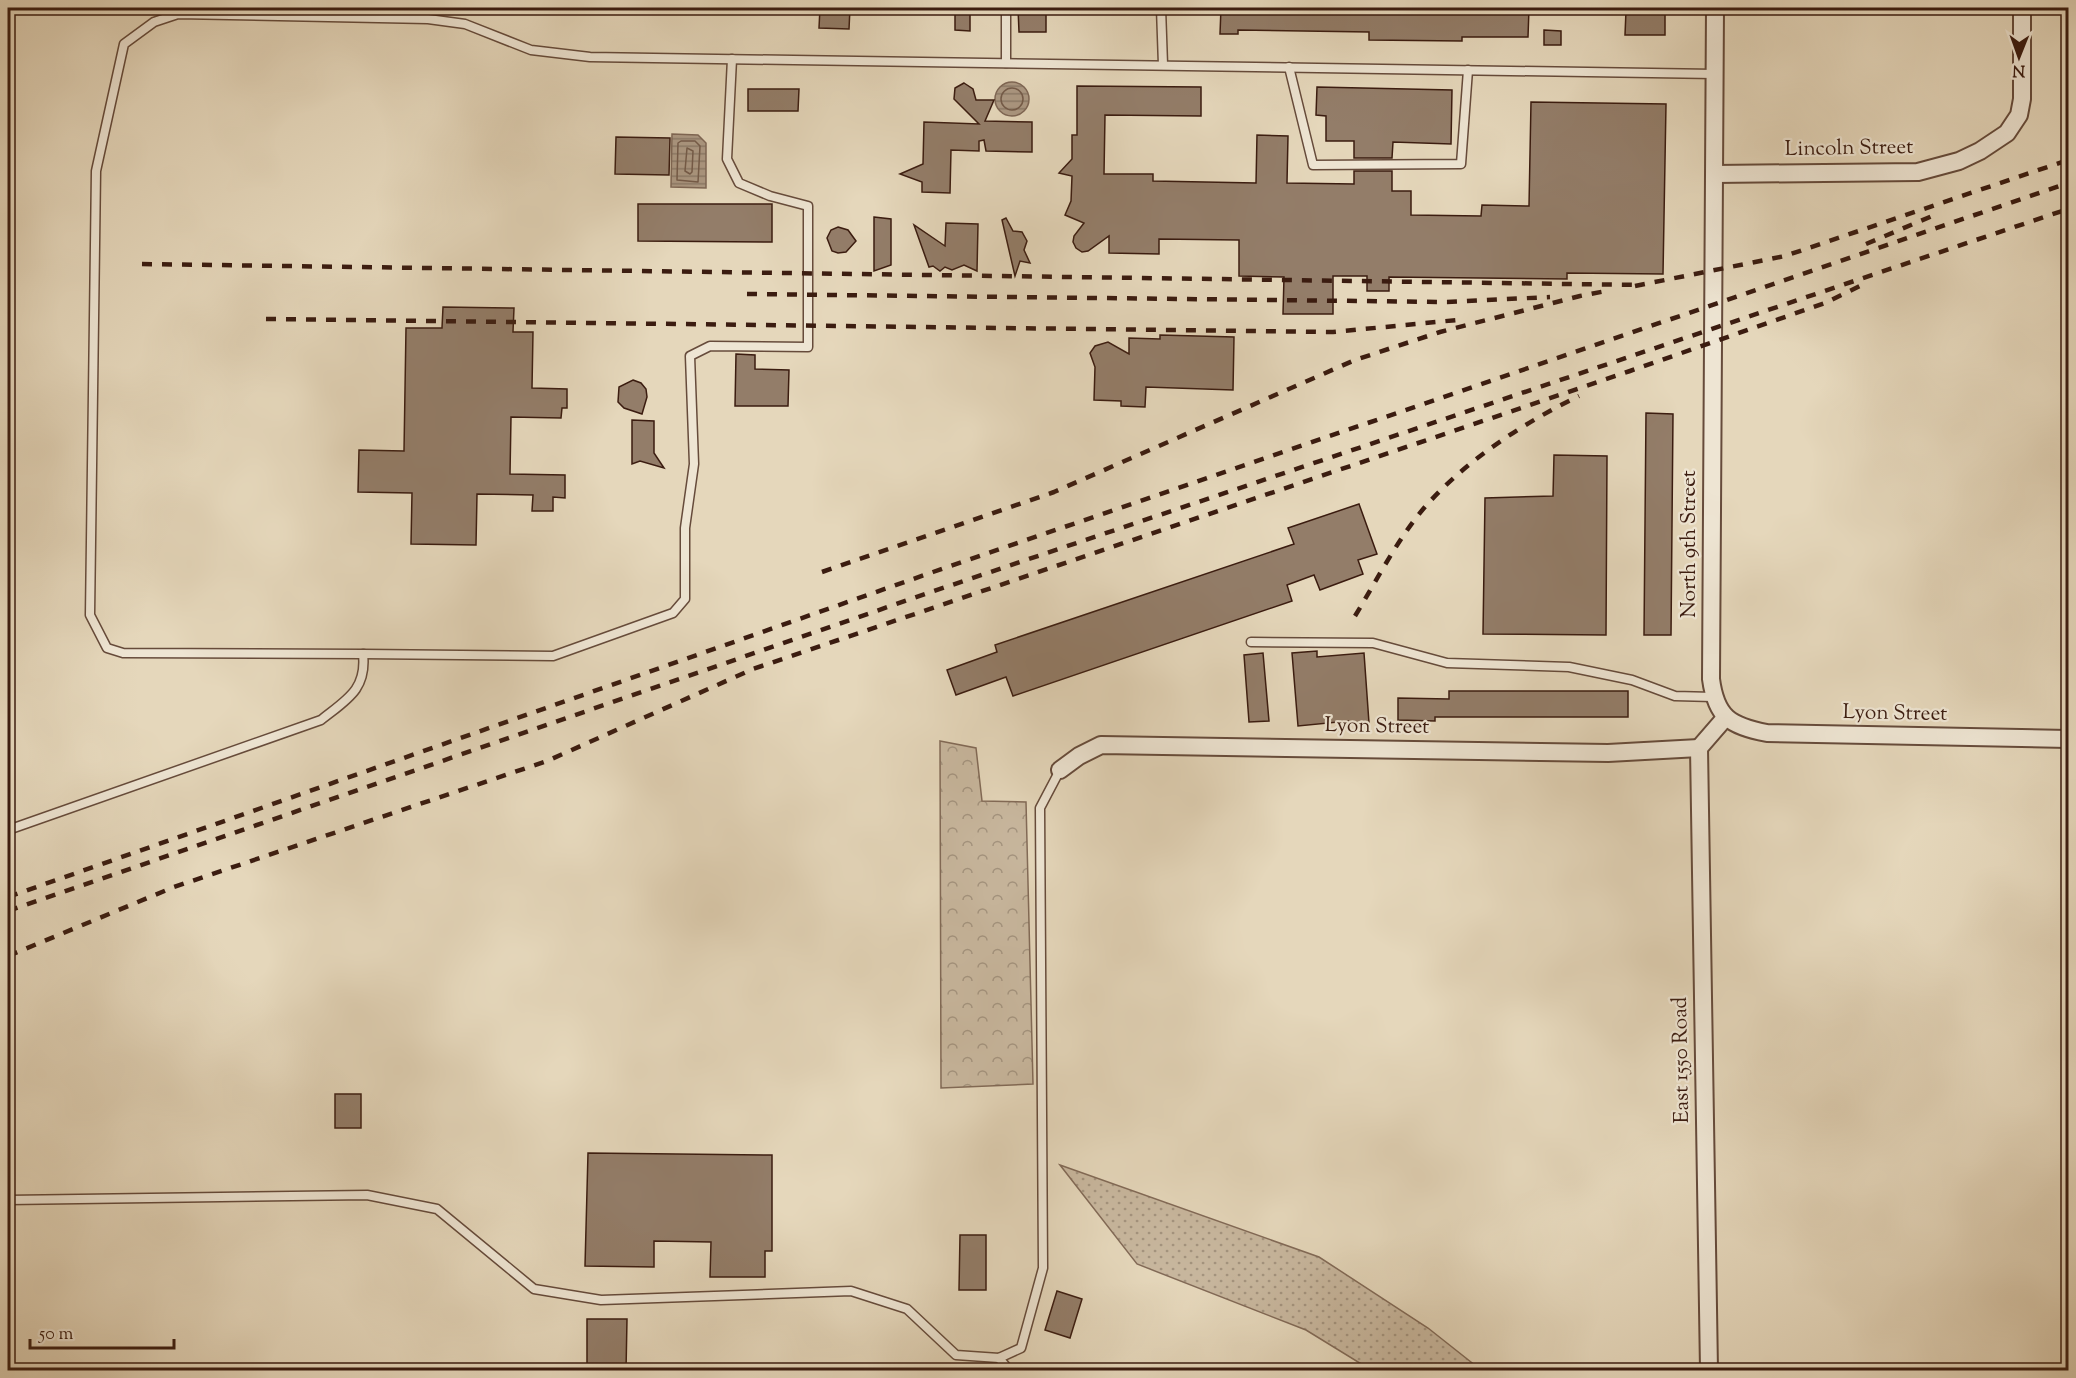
<svg xmlns="http://www.w3.org/2000/svg" width="2076" height="1378" font-family="'Sorts Mill Goudy',serif">
  <style>
    .grass { fill: url(#grass-dots); stroke: #826a57; stroke-width: 1.5 }
    .forest { fill: url(#forest-crowns); stroke: #826a57; stroke-width: 1.5 }
    .water { fill: url(#water-rules); stroke: #7e6654; stroke-width: 1.5 }
    .lines { fill: none; stroke-linecap: round; stroke-linejoin: round }
    .shore { stroke: #735a48; stroke-width: 1.5 }
    .building { fill: #937d69; stroke: #3b1c10; stroke-width: 1.5 }
    .lane-casing { stroke: #664b3b; stroke-width: 11 }
    .street-casing { stroke: #664b3b; stroke-width: 20 }
    .lane { stroke: #eee5d3; stroke-width: 8 }
    .street { stroke: #eee5d3; stroke-width: 16 }
    .rail { stroke: #3b1c10; stroke-width: 4.5; stroke-dasharray: 10 10; stroke-linecap: butt }
    .labels { text-anchor: middle; dominant-baseline: central; stroke-width: 4.5; stroke-linejoin: round; paint-order: stroke }
    .street-label { font-size: 21px; fill: #3b1c10; stroke: #eee5d3 }
  </style>
  <defs>
    <pattern id="grass-dots" width="8" height="8" patternUnits="userSpaceOnUse" patternTransform="scale(1.5)"><rect width="8" height="8" fill="#c8b79e"/><path d="M2 2h.1M6 6h.1" fill="none" stroke="#a4947f" stroke-width="1.8" stroke-linecap="round"/></pattern>
    <pattern id="forest-crowns" width="20" height="18" patternUnits="userSpaceOnUse" patternTransform="scale(1.5)"><rect width="20" height="18" fill="#c8b79e"/><path d="M2 6a3 3 0 1 1 6 0M12 15a3 3 0 1 1 6 0" fill="none" stroke="#a4947f"/></pattern>
    <pattern id="water-rules" width="6" height="5" patternUnits="userSpaceOnUse" patternTransform="scale(1.5)"><rect width="6" height="5" fill="#ab9781"/><path d="M0 2.5h6" fill="none" stroke="#8c7a68"/></pattern>
  </defs>
  <rect width="100%" height="100%" fill="#e5d7bb"/>
  <filter id="stains"><feTurbulence type="fractalNoise" baseFrequency=".00333" numOctaves="4"/><feColorMatrix values="0 0 0 0 .2 0 0 0 0 .09 0 0 0 0 .02 0 0 0 .5 -.17"/></filter>
  <radialGradient id="worn" r=".72"><stop offset=".6" stop-color="#630" stop-opacity="0"/><stop offset="1" stop-color="#630" stop-opacity=".3"/></radialGradient>
  <!-- grass -->
  <path class="grass" d="M1060,1165L1319,1257L1428,1328L1481,1370H1371L1306,1330L1137,1264Z"/>
  <!-- forest -->
  <path class="forest" d="M940,741L976,748L982,801L1026,802L1033,1084L941,1088Z"/>
  <!-- water -->
  <g class="water">
    <circle cx="1012" cy="99" r="17"/>
    <path d="M672,134L698,135L706,143V188L671,187Z"/>
  </g>
  <g class="lines">
    <!-- shore -->
    <g class="shore">
      <circle cx="1012" cy="99" r="11"/>
      <path d="M681,141H695L700,146L698,182L677,180L678,143Z"/>
      <path d="M687,148L693,151L692,172L690,174L685,171Z"/>
    </g>
  </g>
  <!-- building -->
  <g class="building">
    <path d="M820,8H850L849,29L819,28Z"/>
    <path d="M1018,8H1046V32H1019Z"/>
    <path d="M1221,8H1529L1528,37H1462V41L1369,40V32L1238,30V34H1220Z"/>
    <path d="M1637,8H1665V35H1625L1626,11L1637,12Z"/>
    <path d="M955,12H970V31L955,30Z"/>
    <path d="M1544,30L1561,31V45H1544Z"/>
    <path d="M964,83L973,89L976,100H994L985,121L1032,122V152L986,151L984,140L979,141V151L951,150L950,193L922,192V182L900,174L923,164L924,122L979,124L954,99L955,88Z"/>
    <path d="M1077,86L1201,87V116L1105,115L1104,174H1153V181L1256,183L1257,135L1288,136L1287,183L1354,184V171H1392V191H1411V215L1481,216L1482,205L1529,206L1531,102L1666,104L1663,274L1567,273V279L1389,277V291H1367V276H1333V314H1283L1284,277L1239,276V240L1159,239V254L1109,253V236L1088,251L1082,252L1076,248L1073,242L1074,236L1084,223L1065,215L1071,201L1072,176L1059,173L1072,159V135H1077Z"/>
    <path d="M1317,87L1452,90L1451,144L1393,142L1392,158H1354V141H1326V116L1316,115Z"/>
    <path d="M748,89H799L798,111H748Z"/>
    <path d="M616,137L670,138L669,175L615,174Z"/>
    <path d="M638,204H772V242L638,241Z"/>
    <path d="M874,217L891,219V265L874,271Z"/>
    <path d="M1006,218L1013,231L1022,232L1027,241L1024,250L1030,263L1020,261L1015,276L1002,220Z"/>
    <path d="M946,223L978,224L977,271L964,265L952,270L945,267L940,271L933,266L929,267L914,225L945,246Z"/>
    <path d="M838,227L848,230L856,241L846,252L838,253L832,251L827,238L831,230Z"/>
    <path d="M443,307L514,308L513,332H533L532,388L567,389V408H562L561,418L511,417L510,474L565,475V498L553,497V511H532L533,495L477,494L476,545L411,544L412,493L358,492L359,450L404,451L406,328H442Z"/>
    <path d="M1160,335L1234,337L1233,390L1146,387L1145,407L1121,406V401L1094,400L1095,367L1090,353L1095,346L1108,342L1129,354V338L1160,339Z"/>
    <path d="M736,354L755,355V369L789,370L788,406H735Z"/>
    <path d="M633,380L641,383L646,389L647,397L642,414L624,408L618,402L619,387Z"/>
    <path d="M1646,413L1673,414L1671,635H1644Z"/>
    <path d="M632,420L654,421V453L664,468L640,461L632,464Z"/>
    <path d="M1554,455L1607,456L1606,635L1483,634L1485,498L1553,496Z"/>
    <path d="M1359,504L1377,554L1358,560L1363,574L1320,590L1314,575L1287,585L1292,601L1013,696L1006,677L956,695L947,670L997,652L995,645L1294,544L1288,528Z"/>
    <path d="M1317,651V657L1364,653L1369,723L1348,724V721L1298,726L1292,653Z"/>
    <path d="M1263,653L1269,721L1249,722L1244,655Z"/>
    <path d="M1449,691H1628V717H1435V721L1398,720V698L1449,699Z"/>
    <rect x="335" y="1094" width="26" height="34"/>
    <path d="M588,1153L772,1155V1251H765V1277H710L711,1242L654,1241V1267L585,1266Z"/>
    <path d="M960,1235H986V1290H959Z"/>
    <path d="M1057,1291L1082,1299L1070,1338L1045,1330Z"/>
    <path d="M587,1319H627L626,1371H587Z"/>
  </g>
  <g class="lines">
    <defs>
      <g id="lane">
        <path d="M1161,8L1163,65"/>
        <path d="M1006,63V8"/>
        <path d="M1289,67L1313,165L1461,164L1468,70"/>
        <path d="M1251,642L1373,643L1447,663L1569,667L1632,680L1675,696L1713,697"/>
        <path d="M363,654L553,656L673,613L685,599V528L694,464L690,356L710,346L808,347V206L770,196L739,183L727,159L732,59"/>
        <path d="M8,830L321,720C346,700 367,690 363,654L123,653L107,648L90,615L96,171L124,44L154,22L178,14L428,19L465,24L531,50L590,57L1715,74"/>
        <path d="M8,1200L367,1195L437,1209L534,1289L601,1300L851,1291L907,1309L956,1355L999,1358L1021,1348L1043,1268L1040,808L1060,770"/>
        <path d="M999,1358L1009,1370"/>
      </g>
      <g id="street">
        <path d="M1715,8L1711,679C1716,717 1730,726 1767,733L2068,739"/>
        <path d="M1715,174L1918,172L1959,161L1980,151L2007,133L2019,115L2022,99V8"/>
        <path d="M1699,748L1709,1370"/>
        <path d="M1699,748L1725,718"/>
        <path d="M1060,770L1079,756L1101,745L1608,753L1699,748"/>
      </g>
    </defs>
    <!-- lane casing -->
    <use href="#lane" class="lane-casing"/>
    <!-- street casing -->
    <use href="#street" class="street-casing"/>
    <!-- lane -->
    <use href="#lane" class="lane"/>
    <!-- street -->
    <use href="#street" class="street"/>
    <!-- rail -->
    <g class="rail">
      <path d="M1866,244L1937,214"/>
      <path d="M142,264L1642,285"/>
      <path d="M1635,286L1785,256L2068,160"/>
      <path d="M747,294L1447,302L1550,297"/>
      <path d="M266,319L1333,332L1457,320"/>
      <path d="M822,572L1054,492L1355,360L1440,332L1580,296L1611,290"/>
      <path d="M1355,616C1377,580 1397,540 1424,508C1465,461 1523,423 1579,396"/>
      <path d="M8,897L933,572L2068,183"/>
      <path d="M8,911L934,591L2068,209"/>
      <path d="M8,956L174,887L547,761L753,669L1630,371L1825,303L1862,285"/>
    </g>
  </g>
  <g class="labels">
    <!-- street labels -->
    <g class="street-label">
      <text transform="translate(1849 149) rotate(-1)">Lincoln Street</text>
      <text transform="translate(1690 544) rotate(-90)">North 9th Street</text>
      <text transform="translate(1895 714) rotate(1)">Lyon Street</text>
      <text transform="translate(1377 727) rotate(1)">Lyon Street</text>
      <text transform="translate(1682 1060) rotate(-91)">East 1550 Road</text>
    </g>
  </g>
  <!-- margin -->
  <rect width="2076" height="1378" fill="none" stroke="#e5d7bb" stroke-width="30"/>
  <rect x="9" y="9" width="2058" height="1360" fill="none" stroke="#3b1c10" stroke-width="3"/>
  <rect x="15" y="15" width="2046" height="1348" fill="none" stroke="#3b1c10" stroke-width="1.5"/>
  <!-- north arrow -->
  <g transform="translate(2019 57) rotate(181)" stroke="#eee5d3" stroke-width="4.5" paint-order="stroke">
  <path d="M0-4.5L10 22L0 15L-10 22Z" fill="#3b1c10"/>
  <text y="-9" font-size="16" font-weight="bold" text-anchor="middle" fill="#3b1c10">N</text>
  </g>
  <!-- scale -->
  <path d="M30 1339v9h144v-9" fill="none" stroke="#3b1c10" stroke-width="3"/>
  <text x="39" y="1339" font-size="18" fill="#3b1c10" stroke="#eee5d3" stroke-width="4.5" paint-order="stroke">50 m</text>
  <rect width="100%" height="100%" filter="url(#stains)"/>
  <rect width="100%" height="100%" fill="url(#worn)"/>
</svg>
